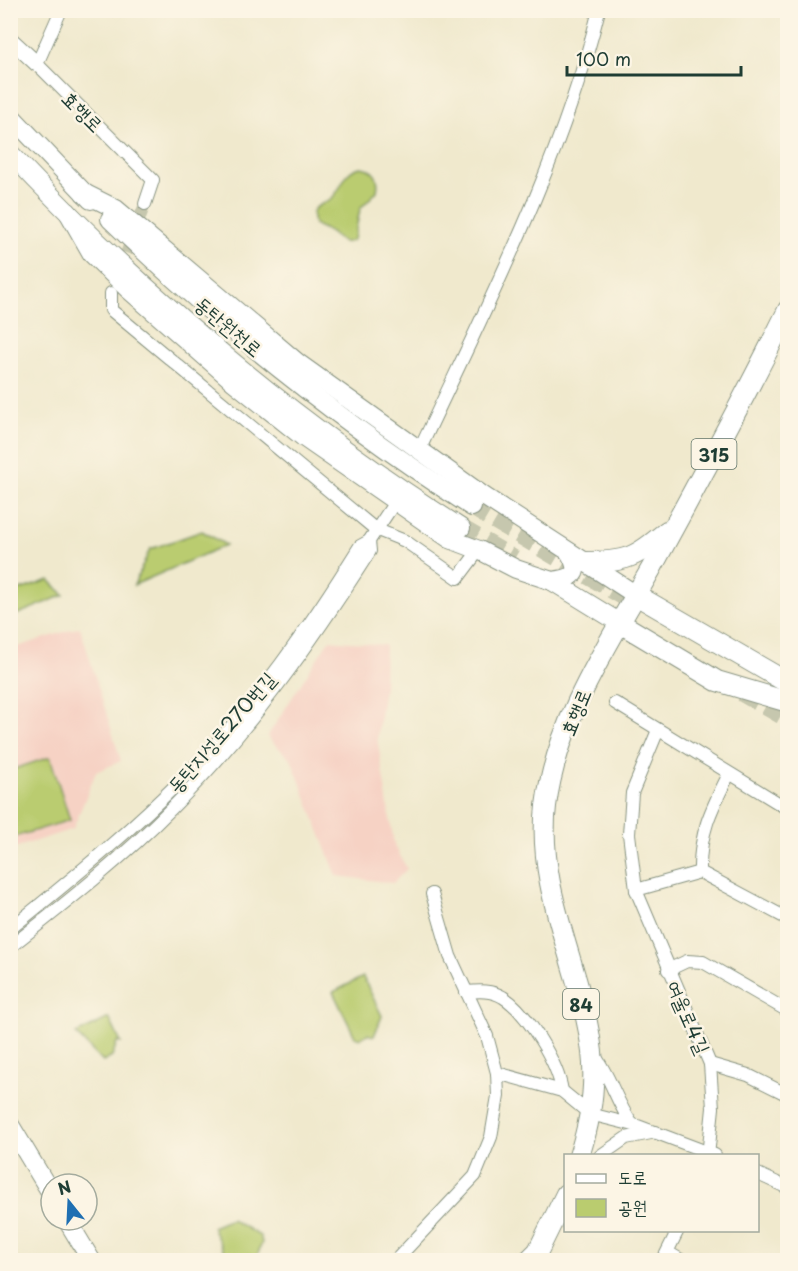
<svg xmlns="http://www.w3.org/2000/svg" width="798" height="1271" font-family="'Playpen Sans','Poor Story',sans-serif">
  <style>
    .built { fill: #f6d2c4 }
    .green { fill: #bacc6f; stroke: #6c8452; stroke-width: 1.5 }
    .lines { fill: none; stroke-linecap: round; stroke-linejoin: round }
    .minor-tunnel { stroke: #c6c7ae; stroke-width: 12; stroke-dasharray: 12 6; stroke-linecap: butt }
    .secondary-tunnel { stroke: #c6c7ae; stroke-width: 18; stroke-dasharray: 18 9; stroke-linecap: butt }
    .minor-casing { stroke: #889380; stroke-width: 14 }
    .tertiary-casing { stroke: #889380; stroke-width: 17 }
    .secondary-casing { stroke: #889380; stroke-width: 20 }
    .primary-casing { stroke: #889380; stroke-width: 22 }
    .minor { stroke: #fff; stroke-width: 12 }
    .tertiary { stroke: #fff; stroke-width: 15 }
    .secondary { stroke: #fff; stroke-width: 18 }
    .primary { stroke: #fff; stroke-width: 20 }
    .labels { text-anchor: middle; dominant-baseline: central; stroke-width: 5; stroke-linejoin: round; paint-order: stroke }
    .shield { fill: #fcf5e5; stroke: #617469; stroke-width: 1.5 }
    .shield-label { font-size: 18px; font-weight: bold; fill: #1f3d34 }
    .street-label { font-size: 20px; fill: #1f3d34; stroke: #fcf5e5 }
  </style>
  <rect width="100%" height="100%" fill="#fcf5e5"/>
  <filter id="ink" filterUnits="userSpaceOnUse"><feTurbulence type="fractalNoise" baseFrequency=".0167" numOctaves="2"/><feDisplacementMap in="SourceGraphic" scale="12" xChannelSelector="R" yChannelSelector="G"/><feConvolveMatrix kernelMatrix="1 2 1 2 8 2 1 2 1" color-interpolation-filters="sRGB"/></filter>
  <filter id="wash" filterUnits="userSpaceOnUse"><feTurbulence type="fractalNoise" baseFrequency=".008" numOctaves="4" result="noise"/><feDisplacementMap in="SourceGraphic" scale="24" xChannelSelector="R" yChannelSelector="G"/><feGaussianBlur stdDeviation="1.35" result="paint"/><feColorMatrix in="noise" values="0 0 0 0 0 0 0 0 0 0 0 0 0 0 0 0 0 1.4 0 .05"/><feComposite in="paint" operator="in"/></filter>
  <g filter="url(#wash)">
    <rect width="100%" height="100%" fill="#f0e9cd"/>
    <!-- built -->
    <g class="built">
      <path d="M80,627L121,761L96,772L73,829L11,849V649Z"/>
      <path d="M329,640L385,645L384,687L377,737L394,844L407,869L393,883L337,876L291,759L267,737Z"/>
    </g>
    <!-- green -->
    <g class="green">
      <path d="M361,167C374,169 380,178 377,191L360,209L354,239C341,248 338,236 328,231C323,228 319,228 314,224L312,212C317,204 325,204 332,198C344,187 342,171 361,167Z"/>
      <path d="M202,531L226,545L134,585L150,549Z"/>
      <path d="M49,580L64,595L11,617V593Z"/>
      <path d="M50,757L70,820L11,838V770Z"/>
      <path d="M363,977L382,1016L374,1036L367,1034L360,1039L355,1037L333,992Z"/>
      <path d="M109,1018L121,1043L117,1042L112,1057L103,1062L76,1034Z"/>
      <path d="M231,1219L260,1236L262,1242L256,1260H228L212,1227Z"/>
    </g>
  </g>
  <g filter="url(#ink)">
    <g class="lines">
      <!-- minor-tunnel -->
      <path class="minor-tunnel" d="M120,270L145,204"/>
      <!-- secondary-tunnel -->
      <g class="secondary-tunnel">
        <path d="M472,507L631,601"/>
        <path d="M461,528L514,559"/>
        <path d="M742,693L788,719"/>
      </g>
      <defs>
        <g id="minor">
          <path d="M61,10L37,64L153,180L145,204"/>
          <path d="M111,293V310L375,529L405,541L458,578L479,550"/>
          <path d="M419,451C486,307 560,166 599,10"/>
          <path d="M615,703L788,809"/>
          <path d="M658,730L632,793L629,834L636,890L710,1064L713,1108L708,1156"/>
          <path d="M729,774C712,808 699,832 700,872L788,919"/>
          <path d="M636,890L700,872"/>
          <path d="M432,894L450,956L487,1036L497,1073L562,1091L590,1114L638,1126L715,1155"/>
          <path d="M10,929C72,879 133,829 189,772C256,705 310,626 360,546L369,541L395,502"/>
          <path d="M10,947C66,903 123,858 173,807C250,730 311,643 370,551L369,541"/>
          <path d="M668,970L687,961L703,962L788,1011"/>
          <path d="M466,992C479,991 491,990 503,997C527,1012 558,1063 562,1091"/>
          <path d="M594,1055C610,1075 616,1102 632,1124"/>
          <path d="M710,1064L748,1075L788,1095"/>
          <path d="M600,1156L626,1138L656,1132"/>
          <path d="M758,1174L788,1188"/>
          <path d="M669,1253L681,1260"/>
          <path d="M396,1260L475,1176L491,1137L498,1096L497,1073"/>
          <path d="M663,1260L678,1230"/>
        </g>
        <path id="tertiary" d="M10,39L37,64"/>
        <g id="secondary">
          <path d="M10,115L91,200"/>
          <path d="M10,153C145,296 296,423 461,528"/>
          <path d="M84,193L116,209L298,363L485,497L636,595"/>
          <path d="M68,212L92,254L128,289L234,382L303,437L450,539L479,550L516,569L552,581L620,623"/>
          <path d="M110,219C221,327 343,424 472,507"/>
          <path d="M552,581C574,578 582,574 569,552"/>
          <path d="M10,1125L51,1193"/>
          <path d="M67,1220L91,1260"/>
        </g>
        <g id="primary">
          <path d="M584,562C628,562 634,558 667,531"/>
          <path d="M636,595L788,683"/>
          <path d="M620,623L717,681L788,702"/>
          <path d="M579,1156C590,1123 596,1086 592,1052C582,969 536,891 546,806C557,719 609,643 651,569C698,483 745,398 788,310"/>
          <path d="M529,1260L538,1251L566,1194"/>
        </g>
      </defs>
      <!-- minor casing -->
      <use href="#minor" class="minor-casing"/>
      <!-- tertiary casing -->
      <use href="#tertiary" class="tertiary-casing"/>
      <!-- secondary casing -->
      <use href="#secondary" class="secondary-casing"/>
      <!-- primary casing -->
      <use href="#primary" class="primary-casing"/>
      <!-- minor -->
      <use href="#minor" class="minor"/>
      <!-- tertiary -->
      <use href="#tertiary" class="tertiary"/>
      <!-- secondary -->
      <use href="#secondary" class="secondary"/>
      <!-- primary -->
      <use href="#primary" class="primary"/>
    </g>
  </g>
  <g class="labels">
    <!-- shield labels -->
    <g class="shield">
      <rect x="691.5" y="439" width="45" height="30" rx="4.5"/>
      <rect x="563" y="989" width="36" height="30" rx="4.5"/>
    </g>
    <g class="shield-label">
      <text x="714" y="454">315</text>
      <text x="581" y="1004">84</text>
    </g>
    <!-- street labels -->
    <g class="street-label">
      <text transform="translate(83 111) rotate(45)">효행로</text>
      <text transform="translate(229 326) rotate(40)">동탄원천로</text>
      <text transform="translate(575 712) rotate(-68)">효행로</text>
      <text transform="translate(221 732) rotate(-49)">동탄지성로270번길</text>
      <text transform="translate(689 1017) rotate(66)">여울로4길</text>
    </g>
  </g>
  <!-- margin -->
  <rect width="798" height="1271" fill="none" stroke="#fcf5e5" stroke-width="36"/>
  <!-- legend -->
  <rect x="564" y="1154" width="195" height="78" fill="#fcf5e5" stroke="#a4ab9e" stroke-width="1.5"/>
  <rect x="576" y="1174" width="30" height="9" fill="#ffffff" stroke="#a4ab9e" stroke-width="1.5"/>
  <text x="618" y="1184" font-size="18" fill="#1f3d34">도로</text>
  <rect x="576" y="1199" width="30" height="18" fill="#bacc6f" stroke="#a4ab9e" stroke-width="1.5"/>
  <text x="618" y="1214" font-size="18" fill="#1f3d34">공원</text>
  <!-- north arrow -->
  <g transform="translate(69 1202) rotate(342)"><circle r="28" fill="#fcf5e5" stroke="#a4ab9e" stroke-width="1.5"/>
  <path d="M0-4.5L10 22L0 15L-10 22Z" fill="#1f6fb2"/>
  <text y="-9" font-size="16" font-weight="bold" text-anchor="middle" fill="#1f3d34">N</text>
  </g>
  <!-- scale -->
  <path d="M567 66v9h174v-9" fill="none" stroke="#1f3d34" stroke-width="3"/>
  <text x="576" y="66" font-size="18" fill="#1f3d34" stroke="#fcf5e5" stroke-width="4.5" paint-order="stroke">100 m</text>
</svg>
